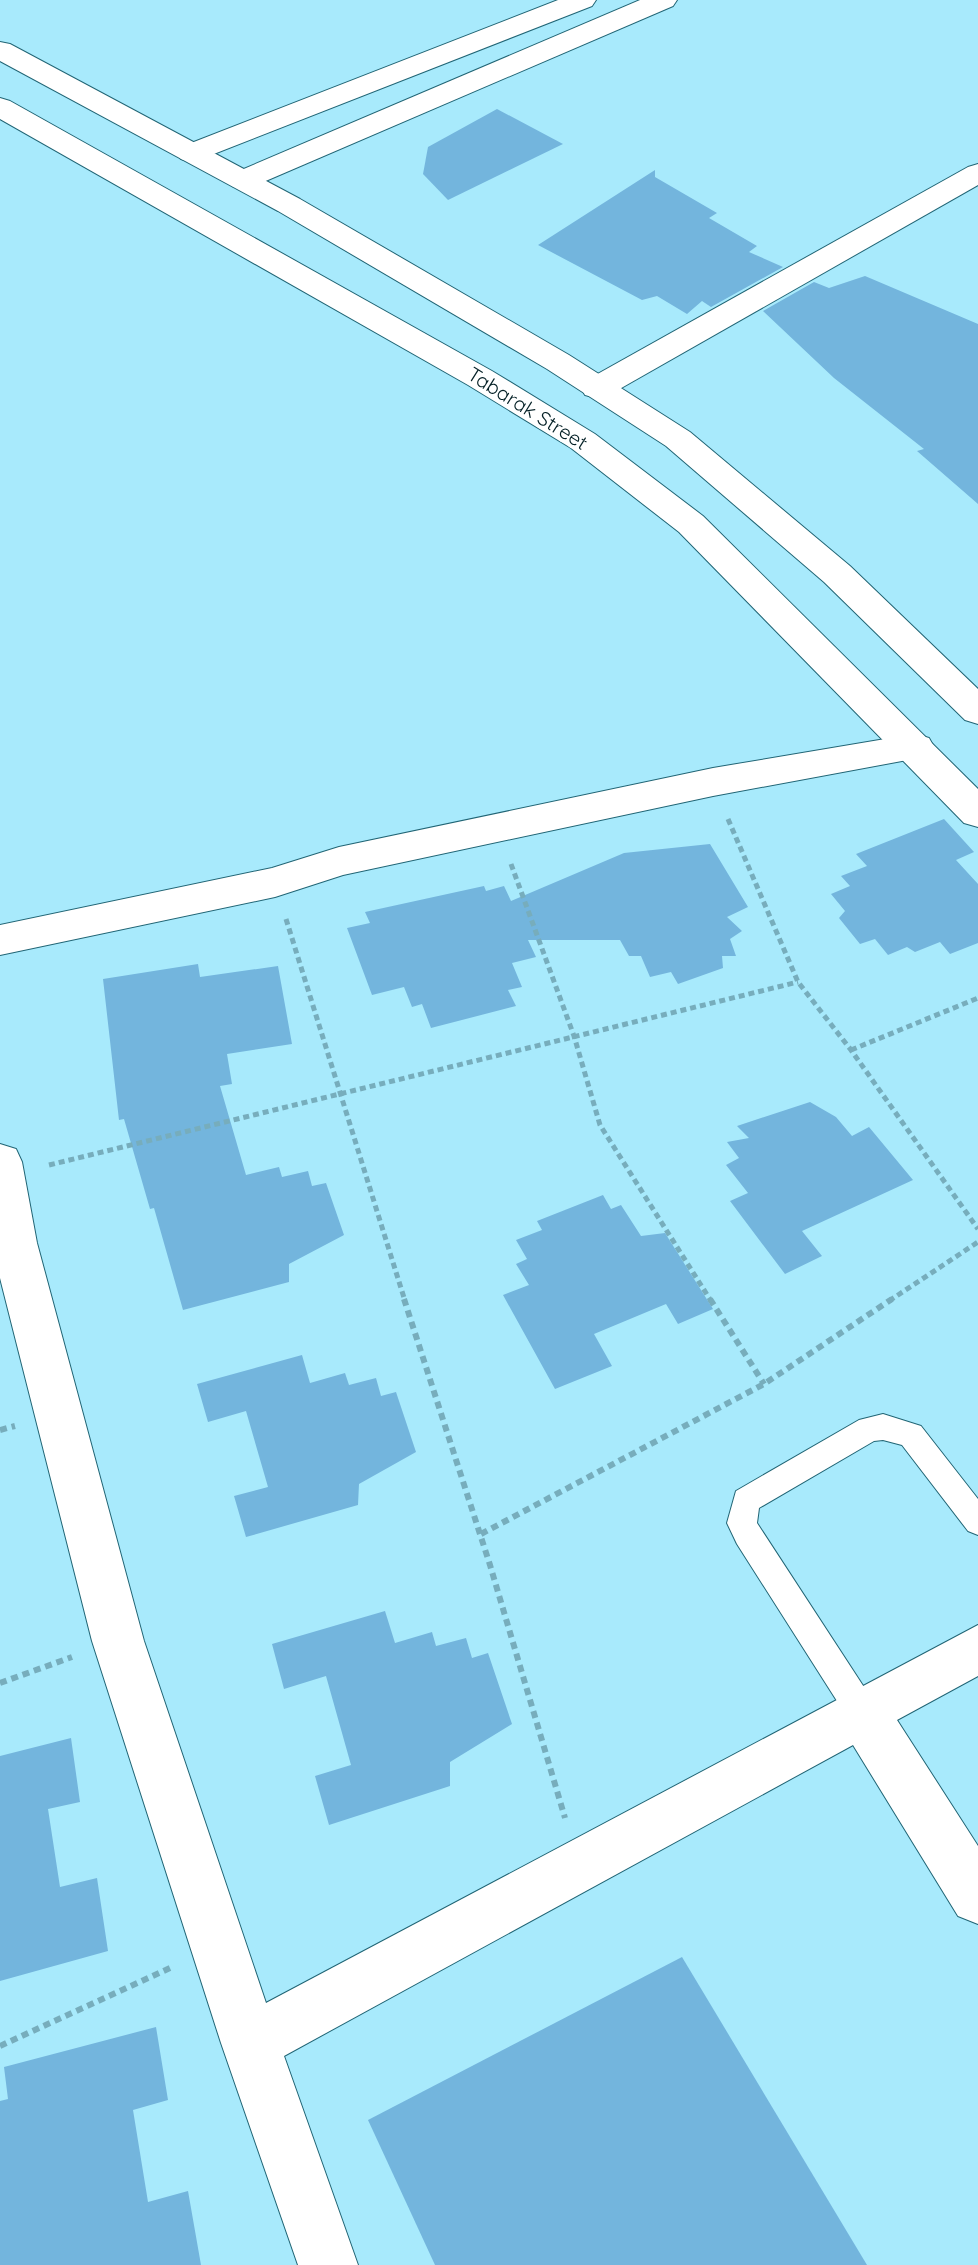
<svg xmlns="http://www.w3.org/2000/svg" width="978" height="2265" font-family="Quicksand,sans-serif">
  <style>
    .building { fill: #73b5dd }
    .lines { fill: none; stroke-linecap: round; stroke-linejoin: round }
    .service-casing { stroke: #216575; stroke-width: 2 }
    .minor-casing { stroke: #216575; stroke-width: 2 }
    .tertiary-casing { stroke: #216575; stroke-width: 2 }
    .path-far1 { stroke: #77adbc; stroke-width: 5; stroke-dasharray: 6 4; stroke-linecap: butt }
    .path { stroke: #77adbc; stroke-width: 6; stroke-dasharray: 7 5; stroke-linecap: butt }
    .service { fill: #fff; fill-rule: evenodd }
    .minor { fill: #fff; fill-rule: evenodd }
    .tertiary { fill: #fff; fill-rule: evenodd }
    .labels { text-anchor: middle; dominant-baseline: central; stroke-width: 7; stroke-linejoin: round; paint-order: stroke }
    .far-street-label { font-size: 20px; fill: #042026; stroke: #fff }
  </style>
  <rect width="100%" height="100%" fill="#a8eafc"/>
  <!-- building -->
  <g class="building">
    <path d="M497,109L563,144L448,200L423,174L428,147Z"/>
    <path d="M655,170V177L717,213L709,218L757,246L749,252L783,267L711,307L702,301L687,314L657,296L642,300L538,245Z"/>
    <path d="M865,276L978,324V504L917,451L924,449L834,378L763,311L814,282L829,288Z"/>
    <path d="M944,819L974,852L956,860L978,884V943L950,954L940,942L915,952L907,947L888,955L875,939L860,944L839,918L845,911L831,894L850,886L841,876L867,866L856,854Z"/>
    <path d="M710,844L748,907L727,917L742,931L730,939L736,956H722L723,968L678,984L671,972L650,977L641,956H629L620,940H528L536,957L512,963L522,987L508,990L516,1006L431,1028L422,1004L412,1007L404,987L372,995L347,928L370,923L365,912L484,886L486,891L504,886L511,901L624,853Z"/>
    <path d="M198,964L200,977L278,966L292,1044L227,1054L232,1084L220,1086L246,1175L279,1167L282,1177L308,1171L312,1186L326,1183L344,1235L289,1264V1282L183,1310L154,1208L150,1209L124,1119L119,1120L103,979Z"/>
    <path d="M810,1102L836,1117L852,1136L869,1127L913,1180L802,1231L822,1256L785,1274L730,1201L748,1193L726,1165L739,1158L727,1142L749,1138L737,1126Z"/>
    <path d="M603,1195L611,1209L621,1205L641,1236L665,1233L713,1309L678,1324L666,1304L594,1334L612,1366L555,1389L503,1295L529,1285L516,1264L527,1259L516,1240L542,1230L537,1221Z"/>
    <path d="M302,1355L310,1383L345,1373L349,1385L376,1378L381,1396L396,1392L416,1452L359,1484L358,1505L246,1537L234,1496L268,1487L246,1411L208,1422L197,1384Z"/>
    <path d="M385,1611L395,1643L432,1632L436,1646L466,1638L472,1658L488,1653L512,1724L450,1762V1786L329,1825L315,1776L351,1765L326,1676L284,1689L272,1644Z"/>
    <path d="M71,1738L80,1802L48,1809L60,1887L97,1878L108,1951L0,1981V1756Z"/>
    <path d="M682,1957L867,2265H435L368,2120Z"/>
    <path d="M156,2027L168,2100L133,2110L148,2202L188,2191L201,2265H0V2101L8,2099L4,2067Z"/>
  </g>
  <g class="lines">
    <defs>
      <path id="service" d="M883,1414L921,1426L978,1499V1535L968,1531L902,1445L883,1440L874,1441L759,1508L757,1523L873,1701L878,1712L873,1723L862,1727L851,1723L737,1544L727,1523L736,1491L859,1420Z"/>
      <g id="minor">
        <path d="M558,0H596L592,6L201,159L191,162L181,159L176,153L181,147Z"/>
        <path d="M640,0H677L673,6L254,186L243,189L232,186L228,180L232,174Z"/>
        <path d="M978,164V185L609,395L597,398L585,395L581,388L585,381L968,167Z"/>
        <path d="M915,734L929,738L934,747L929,756L713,796L343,875L275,897L0,955V925L272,868L339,847L713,768Z"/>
        <path d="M0,1144L16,1149L22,1162L37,1243L144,1641L266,2003L978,1625V1676L897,1720L978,1846V1924L958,1916L853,1745L284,2056L358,2265H298L221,2043L92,1641L0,1278Z"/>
      </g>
      <g id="tertiary">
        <path d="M0,42L10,44L300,199L569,355L690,432L850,566L978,689V724L965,720L824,582L666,446L547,369L278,211L0,61Z"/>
        <path d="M0,98L10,101L492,371L595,434L703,516L978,789V827L964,823L679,532L571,448L468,385L0,119Z"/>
      </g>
    </defs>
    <!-- service casing -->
    <use href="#service" class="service-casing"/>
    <!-- minor casing -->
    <use href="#minor" class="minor-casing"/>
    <!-- tertiary casing -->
    <use href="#tertiary" class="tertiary-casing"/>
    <!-- path-far1 -->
    <g class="path-far1">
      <path d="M728,819L798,982L851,1050L978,1229"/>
      <path d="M511,864L574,1036L600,1125L711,1301"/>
      <path d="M286,919L405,1301"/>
      <path d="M851,1050L978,998"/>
      <path d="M49,1165L798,982"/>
      <path d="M889,1301L978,1242"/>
    </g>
    <!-- path -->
    <g class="path">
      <path d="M404,1299L490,1565L565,1818"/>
      <path d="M710,1299L764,1384"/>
      <path d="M0,1430L15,1426"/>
      <path d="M481,1534L764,1384L892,1299"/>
      <path d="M0,1683L72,1657"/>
      <path d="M0,2046L170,1968"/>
    </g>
    <!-- service -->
    <use href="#service" class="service"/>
    <!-- minor -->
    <use href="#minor" class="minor"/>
    <!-- tertiary -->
    <use href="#tertiary" class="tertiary"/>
  </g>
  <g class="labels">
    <!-- far-street labels -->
    <g class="far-street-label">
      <text transform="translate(528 408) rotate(32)">Tabarak Street</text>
    </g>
  </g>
</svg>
